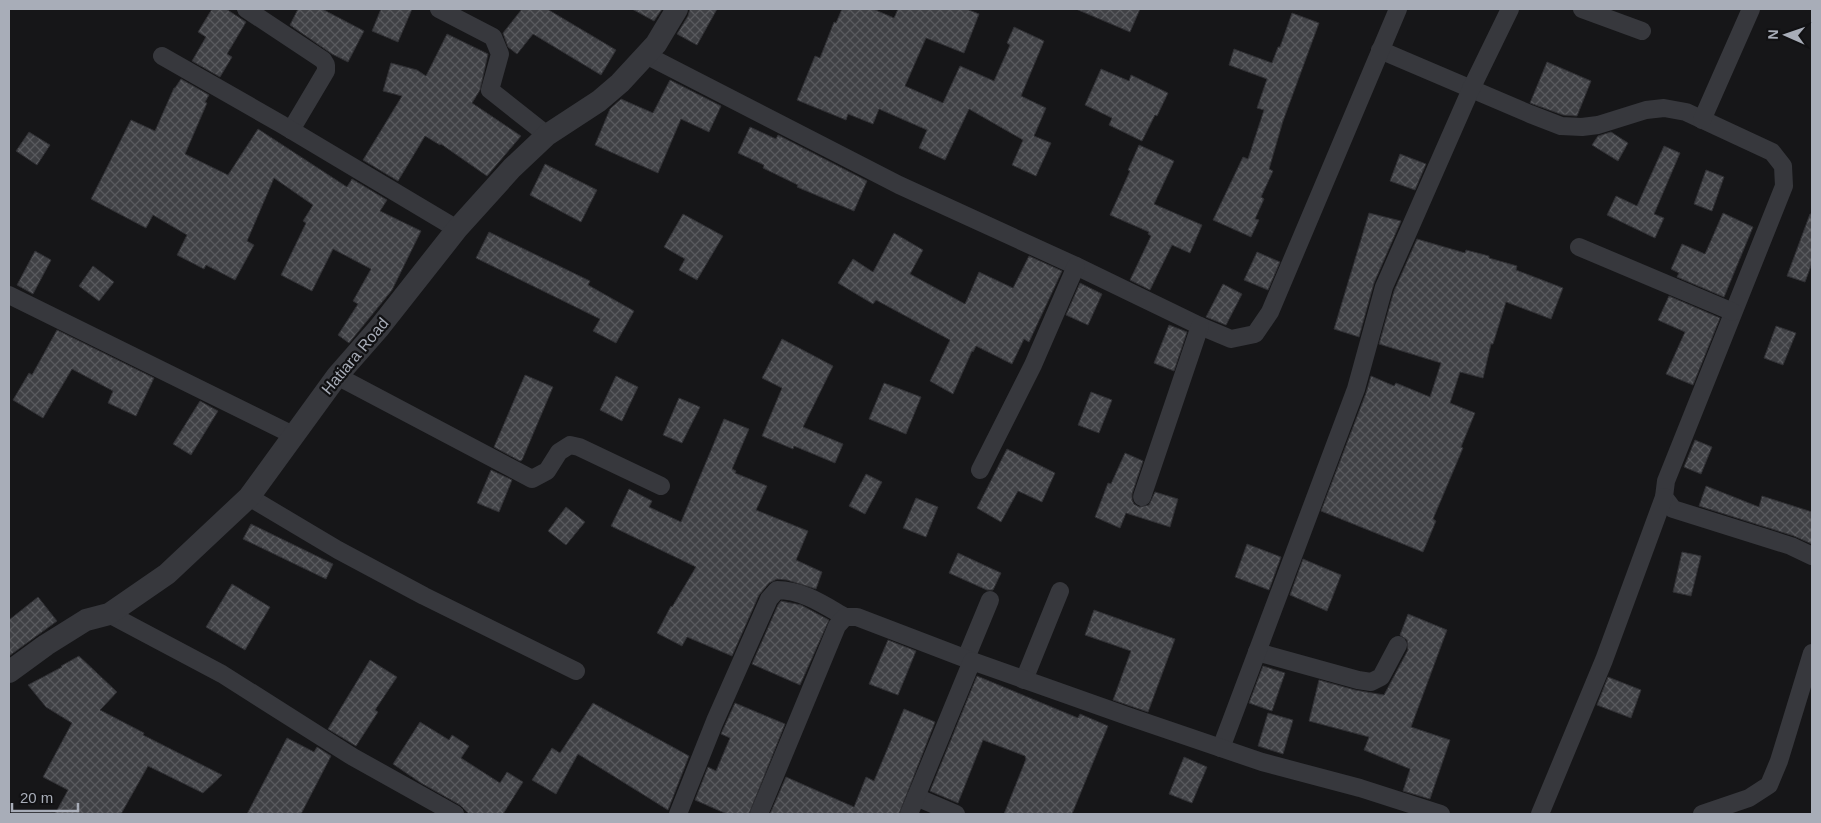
<svg xmlns="http://www.w3.org/2000/svg" width="1821" height="823" font-family="Helvetica,sans-serif">
  <style>
    .building { fill: url(#building-cross-hatch); stroke: #303034 }
    .lines { fill: none; stroke-linecap: round; stroke-linejoin: round }
    .minor { stroke: #37383d; stroke-width: 18 }
    .tertiary { stroke: #37383d; stroke-width: 22 }
    .labels { text-anchor: middle; dominant-baseline: central; stroke-width: 4.5; stroke-linejoin: round; paint-order: stroke }
    .street-label { font-size: 16px; fill: #a8adb8; stroke: #111113 }
  </style>
  <defs>
    <pattern id="building-cross-hatch" width="8" height="8" patternUnits="userSpaceOnUse" patternTransform="scale(1.25)"><rect width="8" height="8" fill="#404145"/><path d="M0 0l8 8M0 8l8-8" fill="none" stroke="#595a5e"/></pattern>
  </defs>
  <rect width="100%" height="100%" fill="#161618"/>
  <!-- building -->
  <g class="building">
    <path d="M212,9H226L246,22L227,54L232,57L220,77L192,61L206,37L198,32Z"/>
    <path d="M298,9H322L364,31L348,62L332,54L290,25Z"/>
    <path d="M381,9H412L398,42L372,31Z"/>
    <path d="M522,9H547L616,50L601,75L533,34L517,54L508,47L503,33Z"/>
    <path d="M632,9H662L654,21Z"/>
    <path d="M690,9H717L697,45L677,34L688,16Z"/>
    <path d="M842,9H873L894,18L898,9H966L979,14L964,53L926,38L905,86L943,103L960,66L994,81L1010,45L1007,43L1014,27L1044,41L1021,96L1046,108L1034,136L1051,143L1036,176L1012,165L1023,140L969,109L945,160L919,148L927,130L879,109L873,124L848,114L846,120L797,100L815,56L820,58L834,22L836,23Z"/>
    <path d="M1076,9H1140L1130,32Z"/>
    <path d="M1292,13L1319,23L1283,121L1269,169L1273,171L1261,197L1264,199L1255,219L1259,220L1251,237L1213,220L1243,157L1248,159L1264,110L1257,108L1267,79L1229,65L1234,49L1272,63L1278,47H1280Z"/>
    <path d="M447,34L488,54L480,90L472,103L521,136L487,176L441,144L440,145L425,136L398,181L363,160L402,96L383,91L391,63L417,70L426,76Z"/>
    <path d="M1547,62L1591,81L1577,116L1563,115L1530,103Z"/>
    <path d="M1101,69L1129,81L1131,75L1168,93L1157,116L1155,115L1142,141L1109,125L1112,118L1085,105Z"/>
    <path d="M181,79L209,95L205,102L207,103L185,154L228,175L258,129L347,187L352,179L387,200L380,211L421,231L392,290L349,343L338,335L358,304L353,301L371,269L333,249L312,291L281,275L306,223L303,221L313,205L274,178L247,241L254,245L235,280L206,265L204,269L177,255L187,235L153,215L146,228L91,199L131,120L155,131L174,88H175Z"/>
    <path d="M670,80L721,106L709,132L681,119L658,173L595,145L610,109L621,99L653,113Z"/>
    <path d="M750,127L776,139L778,135L867,181L854,211L797,187L798,185L763,168L764,165L738,153Z"/>
    <path d="M29,132L50,145L37,165L16,151Z"/>
    <path d="M1611,132L1628,143L1618,161L1592,145L1598,136Z"/>
    <path d="M1139,145L1174,161L1154,204L1202,225L1190,253L1172,245L1150,290L1130,280L1151,236L1148,234L1149,232L1110,215L1130,171L1128,170Z"/>
    <path d="M1664,146L1680,153L1654,214L1664,218L1655,238L1607,215L1616,196L1637,206Z"/>
    <path d="M1400,154L1426,164L1415,190L1390,181Z"/>
    <path d="M545,164L597,190L581,222L530,195Z"/>
    <path d="M1706,170L1724,177L1712,211L1694,204Z"/>
    <path d="M1369,213L1401,221L1374,283L1359,337L1334,329Z"/>
    <path d="M1723,213L1753,227L1724,297L1677,277L1679,273L1671,269L1682,244L1705,254Z"/>
    <path d="M683,214L723,236L697,280L679,270L685,259L664,247Z"/>
    <path d="M1810,214H1812V263L1805,282L1787,276Z"/>
    <path d="M489,232L590,281L588,285L634,311L616,343L593,331L600,319L476,258Z"/>
    <path d="M894,233L923,250L910,274L965,304L979,272L1013,288L1029,256L1062,271L1029,342L1024,339L1012,364L976,346L973,352L972,351L953,394L930,381L950,340L876,300L873,304L838,283L853,259L873,272Z"/>
    <path d="M1417,239L1465,253L1466,250L1489,256V258L1517,266L1516,270L1563,288L1551,319L1506,302L1493,344H1491L1483,378L1460,372L1450,403L1475,413L1461,447L1463,448L1433,519L1436,521L1423,552L1321,511L1366,393L1371,376L1394,386L1396,383L1430,397L1441,363L1379,344L1394,291Z"/>
    <path d="M35,251L51,260L33,294L17,285Z"/>
    <path d="M1257,252L1280,262L1268,290L1244,280Z"/>
    <path d="M93,266L114,282L99,301L79,286Z"/>
    <path d="M1080,283L1102,294L1088,325L1066,315Z"/>
    <path d="M1223,284L1242,294L1226,325L1206,317Z"/>
    <path d="M1669,296L1720,318L1693,385L1666,374L1685,332L1658,320Z"/>
    <path d="M1169,325L1187,332L1174,371L1154,363Z"/>
    <path d="M1776,326L1796,333L1783,365L1764,358Z"/>
    <path d="M57,330L154,378L136,416L108,403L113,391L72,369L43,418L13,400L29,373L32,375Z"/>
    <path d="M782,339L833,366L803,427L843,444L835,463L794,446L793,449L762,436L782,388L762,378Z"/>
    <path d="M525,375L553,387L522,460L520,461L494,447Z"/>
    <path d="M616,376L638,387L622,421L600,410Z"/>
    <path d="M884,383L921,397L906,434L869,419Z"/>
    <path d="M1091,392L1112,400L1099,433L1078,425Z"/>
    <path d="M679,398L700,407L682,443L663,435Z"/>
    <path d="M200,401L218,411L191,455L173,444Z"/>
    <path d="M724,419L749,429L732,469L736,471L735,473L767,486L756,510L808,531L796,560L822,572L816,589L787,580L777,579L769,583L759,595L732,656L687,637L682,646L657,633L671,606L672,607L696,567L611,526L629,489L652,501L649,507L681,522Z"/>
    <path d="M1695,440L1712,447L1701,474L1684,467Z"/>
    <path d="M1007,449L1055,473L1042,502L1018,491L1001,522L977,508Z"/>
    <path d="M1125,453L1143,461L1132,494V500L1134,504L1139,507L1149,505L1155,492L1178,499L1170,527L1126,513L1120,528L1095,517L1108,483L1111,484Z"/>
    <path d="M491,470L512,480L499,512L477,503Z"/>
    <path d="M866,474L882,482L865,514L849,506Z"/>
    <path d="M1706,486L1759,507L1762,496L1812,512V544L1794,536L1699,506Z"/>
    <path d="M916,498L938,507L926,537L903,528Z"/>
    <path d="M566,507L585,522L566,545L548,531Z"/>
    <path d="M251,524L333,564L326,579L243,539Z"/>
    <path d="M1247,544L1281,557L1269,590L1235,577Z"/>
    <path d="M1682,552L1701,556L1691,596L1673,592Z"/>
    <path d="M958,553L1001,573L993,590H987L949,573Z"/>
    <path d="M1303,559L1341,575L1327,611L1290,595Z"/>
    <path d="M232,584L270,607L245,650L206,627Z"/>
    <path d="M38,597L57,621L9,656V620Z"/>
    <path d="M781,601L801,605L829,620L800,685L752,664L778,605Z"/>
    <path d="M1094,610L1175,639L1148,712L1113,700L1131,651L1085,635Z"/>
    <path d="M1408,614L1447,630L1411,727L1450,740L1430,799L1403,791L1410,769L1364,750L1369,737L1309,721L1319,680L1355,690L1384,695L1408,650L1407,640L1400,635Z"/>
    <path d="M888,640L916,651L898,695L869,684Z"/>
    <path d="M79,656L117,692L100,710L144,733L143,735L222,775L203,793L148,766L121,814H55L68,790L43,777L72,723L46,707L28,685L62,667L61,666Z"/>
    <path d="M370,660L397,677L375,710L378,712L356,746L328,729Z"/>
    <path d="M1263,666L1285,673L1272,711L1249,703Z"/>
    <path d="M977,676L1078,718L1080,714L1108,726L1072,814H1004L1026,759L1025,756L983,740L958,803L930,791Z"/>
    <path d="M1608,677L1641,690L1631,718L1597,705Z"/>
    <path d="M593,703L689,756L668,810L578,754L556,794L532,780L552,748L560,753Z"/>
    <path d="M735,703L785,724L749,814H727L695,800L708,767L716,771L730,738L721,734Z"/>
    <path d="M904,709L935,722L899,814H770L786,777L854,807L866,777L874,781Z"/>
    <path d="M1268,713L1293,720L1283,754L1258,746Z"/>
    <path d="M420,722L449,740L452,735L469,746L461,758L500,783L507,772L523,782L503,814H469L460,805L421,783L393,764Z"/>
    <path d="M287,738L314,752L317,747L331,756L301,814H247Z"/>
    <path d="M1184,757L1207,767L1192,803L1169,794Z"/>
  </g>
  <g class="lines">
    <!-- minor -->
    <g class="minor">
      <path d="M246,9L323,60L326,65V71L291,130"/>
      <path d="M439,9L493,37L500,54L490,90L547,135"/>
      <path d="M1582,9L1642,31"/>
      <path d="M1380,50L1530,114L1561,126L1582,127L1598,125L1646,110L1664,108L1686,112L1772,152L1783,166L1784,186L1666,481L1664,497L1673,509L1791,546L1812,556"/>
      <path d="M646,55L899,185L1076,266L1200,326L1231,339L1255,334L1270,312L1398,9"/>
      <path d="M162,56L281,124L457,229"/>
      <path d="M1702,120L1751,9"/>
      <path d="M1579,247L1733,312"/>
      <path d="M9,295L293,435"/>
      <path d="M337,376L532,479L547,471L559,452L570,445L579,447L661,486"/>
      <path d="M980,470L1033,365L1076,266"/>
      <path d="M249,497L338,550L424,596L576,671"/>
      <path d="M1142,497L1200,326"/>
      <path d="M109,614L222,674L353,757L455,814"/>
      <path d="M1257,652L1358,680L1371,682L1381,677L1398,645"/>
      <path d="M966,658L990,600"/>
      <path d="M1024,680L1060,591"/>
      <path d="M1221,748L1356,389L1384,287L1471,89L1510,9"/>
      <path d="M916,797L956,814"/>
      <path d="M678,814L715,721L769,599L777,590C803,590 824,605 845,617"/>
      <path d="M759,814L837,626L845,617H857L972,661"/>
      <path d="M909,814L972,661L1130,717L1262,762L1360,788L1441,814"/>
      <path d="M1540,814L1604,660L1664,497"/>
      <path d="M1702,814L1749,798L1769,785L1779,761L1812,653"/>
    </g>
    <!-- tertiary -->
    <path class="tertiary" d="M9,672L46,645L86,620L109,614L167,574L249,497L337,376L379,328L457,229L512,168L547,135L599,101L620,83L656,44L677,9"/>
  </g>
  <g class="labels">
    <!-- street labels -->
    <g class="street-label">
      <text transform="translate(355 356) rotate(-50)">Hatiara Road</text>
    </g>
  </g>
  <!-- border -->
  <rect width="1821" height="823" fill="none" stroke="#a8adb8" stroke-width="20"/>
  <!-- north arrow -->
  <g transform="translate(1786 35) rotate(272)" stroke="#111113" stroke-width="4" paint-order="stroke">
  <path d="M0-4L9 19L0 12L-9 19Z" fill="#a8adb8"/>
  <text y="-8" font-size="14" font-weight="bold" text-anchor="middle" fill="#a8adb8">N</text>
  </g>
  <!-- scale -->
  <path d="M12 803v8h66v-8" fill="none" stroke="#a8adb8" stroke-width="2.5"/>
  <text x="20" y="803" font-size="15" fill="#a8adb8" stroke="#111113" stroke-width="4" paint-order="stroke">20 m</text>
</svg>
